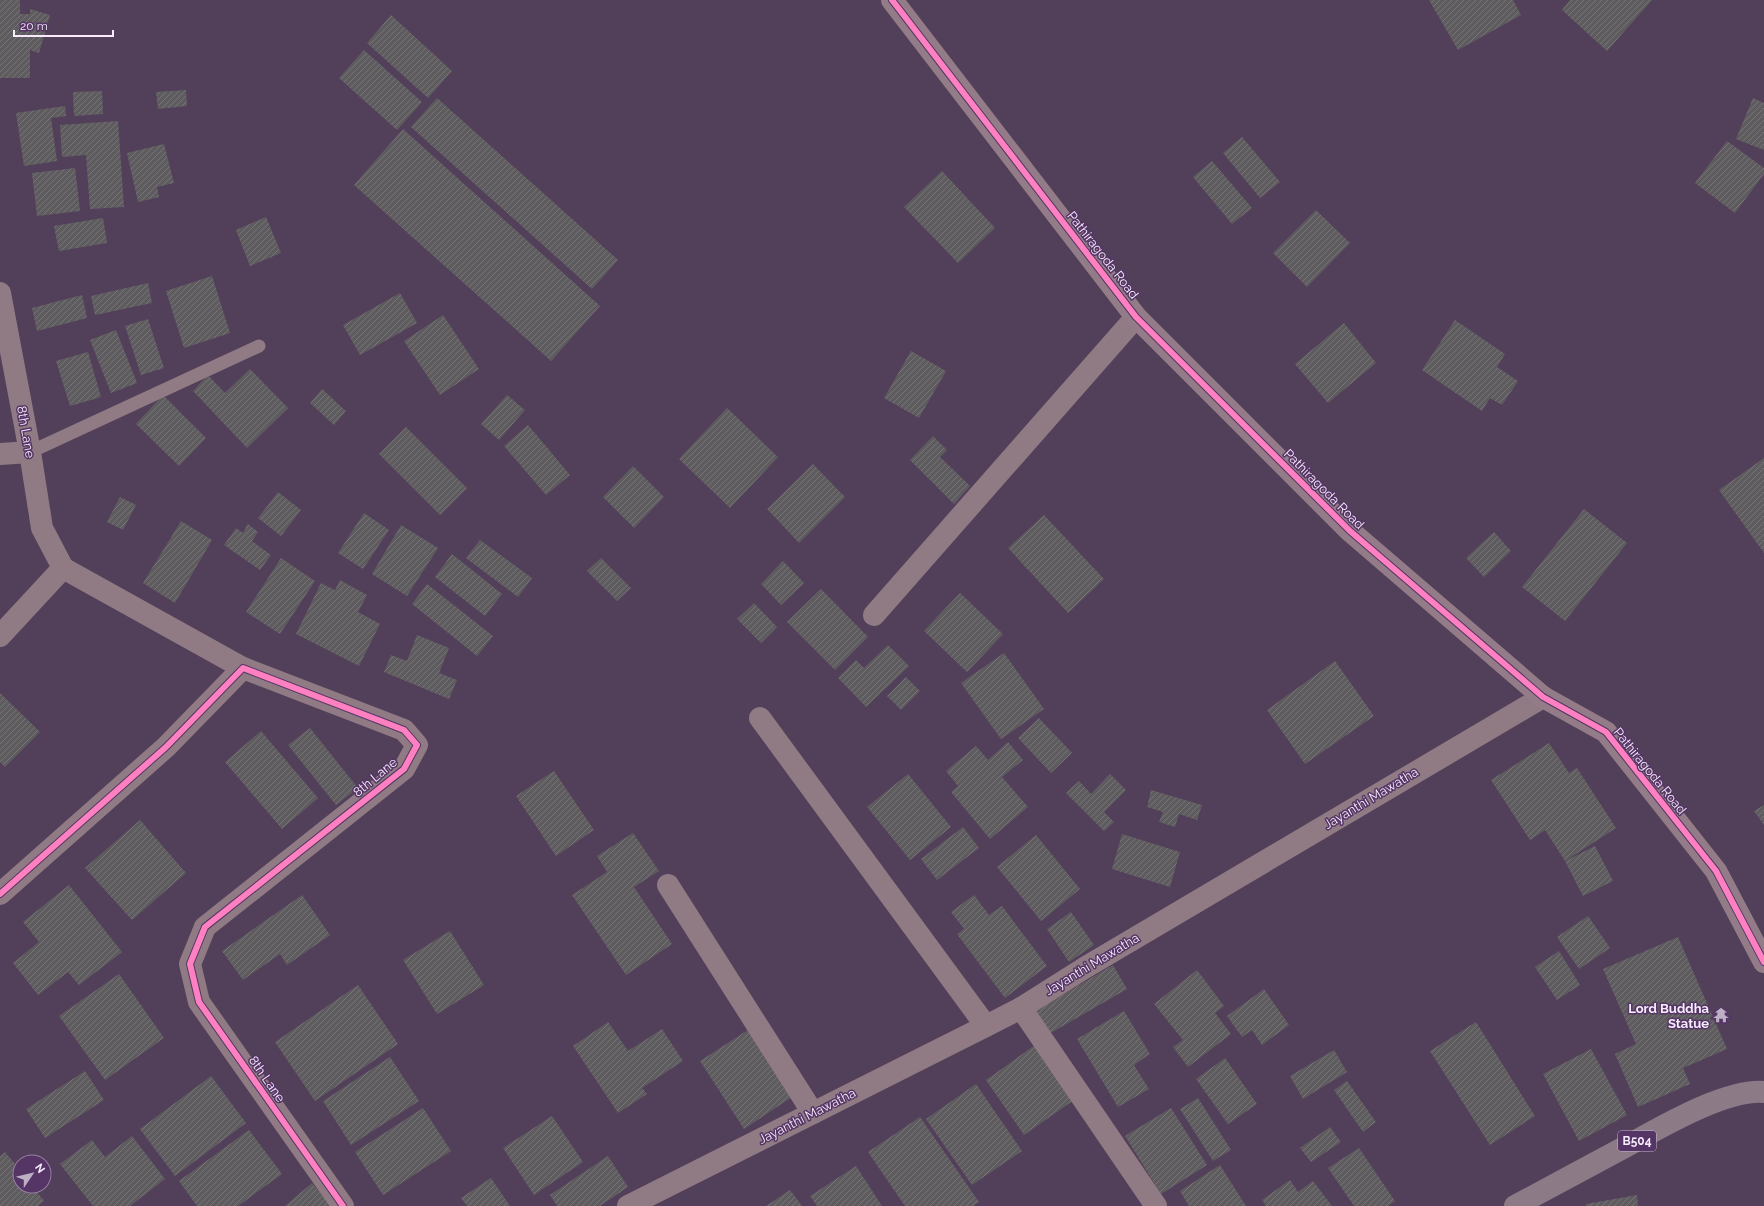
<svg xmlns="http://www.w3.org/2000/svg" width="1764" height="1206" font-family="Raleway,sans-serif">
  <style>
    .building { fill: url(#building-hatch) }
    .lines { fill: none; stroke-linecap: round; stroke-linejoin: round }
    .lane { stroke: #907a83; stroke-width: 13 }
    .street { stroke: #907a83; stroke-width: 22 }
    .secondary { stroke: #937c87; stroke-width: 22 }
    .primary { stroke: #8c7a87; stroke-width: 22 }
    .cycleway-casing { stroke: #553565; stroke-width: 8 }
    .cycleway { stroke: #ff80c0; stroke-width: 6 }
    .labels { text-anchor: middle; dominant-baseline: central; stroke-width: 3; stroke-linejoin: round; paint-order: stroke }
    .shield { fill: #553565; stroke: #c6b4cf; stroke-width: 1 }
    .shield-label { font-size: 12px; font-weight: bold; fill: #f7ebfd }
    .street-label { font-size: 13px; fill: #f7ebfd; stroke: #553565 }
    .poi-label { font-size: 13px; font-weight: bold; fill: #f7ebfd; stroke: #553565; text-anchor: end }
  </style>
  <defs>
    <pattern id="building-hatch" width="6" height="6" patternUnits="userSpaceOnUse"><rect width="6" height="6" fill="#5f5c5f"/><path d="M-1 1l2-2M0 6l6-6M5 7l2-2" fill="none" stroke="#777477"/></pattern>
  </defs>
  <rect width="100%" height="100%" fill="#52405a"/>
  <!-- building -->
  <g class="building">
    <path d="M0,0H20V14H30V9L50,15L39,53L30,50V78H0Z"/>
    <path d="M1429,0H1513L1521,15L1458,50Z"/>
    <path d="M1570,0H1652L1607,51L1562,10Z"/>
    <path d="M391,15L452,71L428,98L367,43Z"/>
    <path d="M364,50L422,102L397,130L339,78Z"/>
    <path d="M186,90L187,106L158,109L156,92Z"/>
    <path d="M102,91L103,114L74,116L73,92Z"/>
    <path d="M437,98L618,260L592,289L411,127Z"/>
    <path d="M1753,98L1764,103V150L1736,139Z"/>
    <path d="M65,106L66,116L51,118L57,161L24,166L16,113Z"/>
    <path d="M118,121L124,207L90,209L86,155L62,157L60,125Z"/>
    <path d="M403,129L600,306L551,361L354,185Z"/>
    <path d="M1242,137L1280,182L1260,198L1223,153Z"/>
    <path d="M1727,141L1764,168V174L1735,213L1695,183Z"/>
    <path d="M164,144L174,183L157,187L159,197L138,202L127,153Z"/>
    <path d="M1212,161L1252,208L1232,224L1193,177Z"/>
    <path d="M75,168L80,211L37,216L32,173Z"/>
    <path d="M942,171L995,228L958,263L904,207Z"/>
    <path d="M1316,210L1350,243L1307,287L1273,253Z"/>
    <path d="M266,217L281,253L250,266L236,230Z"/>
    <path d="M103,218L107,243L59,251L54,226Z"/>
    <path d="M212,276L230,333L184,348L166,291Z"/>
    <path d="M148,283L152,303L95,315L91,296Z"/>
    <path d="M400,293L417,323L360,355L343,325Z"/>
    <path d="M82,295L87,318L37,331L32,308Z"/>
    <path d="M443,315L479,369L440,395L404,341Z"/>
    <path d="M148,319L164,368L141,375L125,326Z"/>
    <path d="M1455,320L1505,354L1497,367L1518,381L1502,405L1490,398L1482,411L1422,370Z"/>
    <path d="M1344,323L1376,363L1328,403L1295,364Z"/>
    <path d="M116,330L137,383L111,393L90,340Z"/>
    <path d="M911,351L946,371L919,418L884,398Z"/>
    <path d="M88,352L101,397L70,406L56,361Z"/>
    <path d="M250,369L288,408L247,448L193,391L208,375L225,393Z"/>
    <path d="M322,389L346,411L334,425L310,403Z"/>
    <path d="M163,395L206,438L179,466L136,424Z"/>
    <path d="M507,395L525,410L499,440L481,424Z"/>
    <path d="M727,408L778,457L730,508L679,459Z"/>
    <path d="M528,425L570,475L546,495L504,446Z"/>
    <path d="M406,427L467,488L440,515L379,454Z"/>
    <path d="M933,436L947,450L940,457L970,486L954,504L910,460Z"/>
    <path d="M1764,458V553L1719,490Z"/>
    <path d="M813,464L845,497L799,543L767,509Z"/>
    <path d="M633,466L664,497L634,528L603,497Z"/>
    <path d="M278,492L301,510L281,536L258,518Z"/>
    <path d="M120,497L136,505L123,530L107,522Z"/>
    <path d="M1584,509L1627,543L1565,621L1522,587Z"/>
    <path d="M364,513L389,530L363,569L338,553Z"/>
    <path d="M1044,515L1104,579L1068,613L1008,548Z"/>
    <path d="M181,521L212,540L175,603L143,583Z"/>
    <path d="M248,524L258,532L252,541L271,555L260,570L224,545L236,528L243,533Z"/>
    <path d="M401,525L438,548L407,596L372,574Z"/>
    <path d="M1494,532L1511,551L1484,577L1466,558Z"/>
    <path d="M480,540L532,578L518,597L466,558Z"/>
    <path d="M452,554L502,594L485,616L435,577Z"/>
    <path d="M281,558L315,581L280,634L246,612Z"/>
    <path d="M601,558L631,588L617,601L587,571Z"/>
    <path d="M783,561L804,583L781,605L761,584Z"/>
    <path d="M340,580L367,595L358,612L380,624L359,666L296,634L321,583L335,590Z"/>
    <path d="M427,584L493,636L477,656L412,604Z"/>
    <path d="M821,589L868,637L835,670L787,622Z"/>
    <path d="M960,593L1003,634L967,672L924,631Z"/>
    <path d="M754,603L777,627L761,643L737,619Z"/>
    <path d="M417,635L449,648L439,673L457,680L449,699L384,672L391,655L407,661Z"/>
    <path d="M888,645L909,666L866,707L838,678L856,660L864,668Z"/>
    <path d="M1004,653L1044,709L1001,739L961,683Z"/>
    <path d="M1335,661L1374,716L1305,764L1267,710Z"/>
    <path d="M906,677L920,691L901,710L887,696Z"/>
    <path d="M0,693L40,732L5,767L0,762Z"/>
    <path d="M1039,718L1072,753L1051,773L1018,738Z"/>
    <path d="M310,728L358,788L336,805L288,745Z"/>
    <path d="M261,731L318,798L282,829L225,762Z"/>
    <path d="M1008,742L1023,760L1002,777L1028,807L990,839L951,792L958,786L946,771L976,746L988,760Z"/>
    <path d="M1549,743L1569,773L1577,768L1616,828L1565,861L1545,830L1530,840L1491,780Z"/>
    <path d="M554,771L594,830L556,856L516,796Z"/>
    <path d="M908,774L951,827L910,860L867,807Z"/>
    <path d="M1110,774L1126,790L1104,812L1114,822L1104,831L1066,793L1079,781L1091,794Z"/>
    <path d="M1151,790L1202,805L1197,820L1179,814L1175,827L1159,822L1163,812L1147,807Z"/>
    <path d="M1764,805V825L1754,811Z"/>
    <path d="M140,820L186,873L132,920L85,868Z"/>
    <path d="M963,827L979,848L937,880L921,859Z"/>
    <path d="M633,833L659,871L634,887L672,944L626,975L572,895L607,872L597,856Z"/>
    <path d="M1122,834L1180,852L1170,887L1112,869Z"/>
    <path d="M1036,835L1080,889L1041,921L997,867Z"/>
    <path d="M1595,846L1613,881L1583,896L1565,861Z"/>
    <path d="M69,885L122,952L79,985L68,972L38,995L13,963L39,942L23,922Z"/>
    <path d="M302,895L330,935L287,965L280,954L243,980L222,951Z"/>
    <path d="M974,895L989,915L1002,906L1047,966L1005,998L957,934L964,929L951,912Z"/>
    <path d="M1071,912L1094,945L1069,962L1047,929Z"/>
    <path d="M1588,916L1610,948L1579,969L1557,937Z"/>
    <path d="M450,931L484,985L437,1014L403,960Z"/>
    <path d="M1678,937L1727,1049L1683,1068L1690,1084L1638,1107L1615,1054L1636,1044L1603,969Z"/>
    <path d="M1559,951L1580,985L1557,1000L1535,967Z"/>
    <path d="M1113,965L1127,989L1049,1034L1035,1011Z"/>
    <path d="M1197,970L1224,1006L1215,1013L1231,1034L1188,1067L1173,1047L1183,1040L1154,1004Z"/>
    <path d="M119,974L164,1038L105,1080L59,1016Z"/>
    <path d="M358,985L398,1044L315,1101L275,1042Z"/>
    <path d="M1264,989L1289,1025L1262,1045L1252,1030L1242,1037L1227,1016Z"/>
    <path d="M1124,1011L1150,1054L1134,1065L1149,1089L1118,1107L1077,1039Z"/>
    <path d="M608,1022L628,1051L662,1029L683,1061L642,1088L647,1094L618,1113L573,1046Z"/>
    <path d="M1476,1022L1535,1116L1490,1145L1430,1051Z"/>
    <path d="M751,1028L795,1095L744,1129L700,1061Z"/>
    <path d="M1035,1045L1074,1100L1024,1135L986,1080Z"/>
    <path d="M1591,1049L1627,1115L1579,1141L1543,1074Z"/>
    <path d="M1334,1050L1347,1072L1303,1099L1290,1076Z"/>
    <path d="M390,1057L419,1101L351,1145L323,1101Z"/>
    <path d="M1225,1058L1257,1104L1228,1124L1196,1079Z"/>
    <path d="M85,1071L104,1100L45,1138L26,1109Z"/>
    <path d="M211,1076L246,1123L175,1176L140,1129Z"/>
    <path d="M1347,1081L1376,1122L1363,1132L1334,1090Z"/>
    <path d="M976,1084L1022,1151L972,1185L926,1119Z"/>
    <path d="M1198,1098L1231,1150L1213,1161L1180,1109Z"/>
    <path d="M423,1108L451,1151L383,1195L355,1152Z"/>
    <path d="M1171,1108L1207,1165L1161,1194L1125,1136Z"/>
    <path d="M552,1116L583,1162L534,1195L503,1148Z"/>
    <path d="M920,1117L979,1202L973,1206H905L868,1152Z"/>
    <path d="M1330,1127L1341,1142L1311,1162L1300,1148Z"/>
    <path d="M249,1130L282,1174L238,1206H197L179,1181Z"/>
    <path d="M132,1136L165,1179L130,1206H93L60,1164L92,1140L105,1157Z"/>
    <path d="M1359,1148L1395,1201L1388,1206H1354L1328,1168Z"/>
    <path d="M5,1152L20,1170V1186H32L44,1201L38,1206H0V1156Z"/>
    <path d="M608,1156L628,1187L600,1206H557L550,1195Z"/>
    <path d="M1220,1165L1246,1206H1189L1180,1191Z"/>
    <path d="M856,1166L882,1206H817L810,1196Z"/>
    <path d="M491,1178L510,1206H467L461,1198Z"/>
    <path d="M1290,1180L1298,1192L1313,1181L1332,1206H1266L1262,1200Z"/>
    <path d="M312,1183L331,1206H285Z"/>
    <path d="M790,1190L802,1206H766Z"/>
    <path d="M1637,1195L1638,1206H1586V1204Z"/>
  </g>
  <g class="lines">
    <!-- lane -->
    <path class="lane" d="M30,452L259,346"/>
    <!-- street -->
    <g class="street">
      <path d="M0,293L30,452L42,528L63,568"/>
      <path d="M0,454L30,452"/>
      <path d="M874,615L1136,317"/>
      <path d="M0,636L63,568L243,668"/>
      <path d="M760,718L986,1026"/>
      <path d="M668,885L813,1113"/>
      <path d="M0,894L166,747L243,668L404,730L417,745L404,769L205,927L190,964L199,1002L343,1206"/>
      <path d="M1021,1008L1156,1206"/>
      <path d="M628,1206L986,1026L1021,1008L1086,967L1543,697"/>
    </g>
    <!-- secondary -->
    <path class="secondary" d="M892,0L1136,317L1350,531L1543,697L1606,732L1716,871L1764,962"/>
    <!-- primary -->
    <path class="primary" d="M1515,1206C1551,1187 1587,1167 1623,1148C1658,1129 1724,1089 1764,1092"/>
    <defs>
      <g id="cycleway">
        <path d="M892,0L1136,317L1350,531L1543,697L1606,732L1716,871L1764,962"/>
        <path d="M0,894L166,747L243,668L404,730L417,745L404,769L205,927L190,964L199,1002L343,1206"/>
      </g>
    </defs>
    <!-- cycleway casing -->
    <use href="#cycleway" class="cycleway-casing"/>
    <!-- cycleway -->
    <use href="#cycleway" class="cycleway"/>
  </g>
  <!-- icons -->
  <defs>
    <symbol id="temple-bare" viewBox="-9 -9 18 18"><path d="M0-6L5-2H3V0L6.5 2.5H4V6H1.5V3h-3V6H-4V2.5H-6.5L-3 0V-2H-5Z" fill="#bdafc4" stroke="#553565" stroke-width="2.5" paint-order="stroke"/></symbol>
  </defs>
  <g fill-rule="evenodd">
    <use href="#temple-bare" x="1710" y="1004" width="22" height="22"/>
  </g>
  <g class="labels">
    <!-- shield labels -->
    <rect class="shield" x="1618" y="1131" width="38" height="20" rx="3"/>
    <g class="shield-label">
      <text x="1637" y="1141">B504</text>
    </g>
    <!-- street labels -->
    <g class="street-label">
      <text transform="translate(1103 255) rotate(52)">Pathiragoda Road</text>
      <text transform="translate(26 432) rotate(80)">8th Lane</text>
      <text transform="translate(1324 489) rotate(45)">Pathiragoda Road</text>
      <text transform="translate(1650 771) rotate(51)">Pathiragoda Road</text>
      <text transform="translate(375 777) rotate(-40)">8th Lane</text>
      <text transform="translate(1371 798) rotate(-31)">Jayanthi Mawatha</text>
      <text transform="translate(1092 964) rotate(-31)">Jayanthi Mawatha</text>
      <text transform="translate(267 1079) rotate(55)">8th Lane</text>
      <text transform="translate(807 1116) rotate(-27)">Jayanthi Mawatha</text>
    </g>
    <!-- poi labels -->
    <g class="poi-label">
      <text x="1709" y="1008">Lord Buddha<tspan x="1709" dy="15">Statue</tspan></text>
    </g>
  </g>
  <!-- north arrow -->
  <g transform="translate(32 1174) rotate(55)"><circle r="19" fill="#553565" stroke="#967ea2"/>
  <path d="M0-3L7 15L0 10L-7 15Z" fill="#bdafc4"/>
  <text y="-6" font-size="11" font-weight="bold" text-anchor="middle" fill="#f7ebfd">N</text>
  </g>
  <!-- scale -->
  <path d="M14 30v6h99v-6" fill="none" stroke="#f7ebfd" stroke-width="2"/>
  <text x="20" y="30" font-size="12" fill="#f7ebfd" stroke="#553565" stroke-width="3" paint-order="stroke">20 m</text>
</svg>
